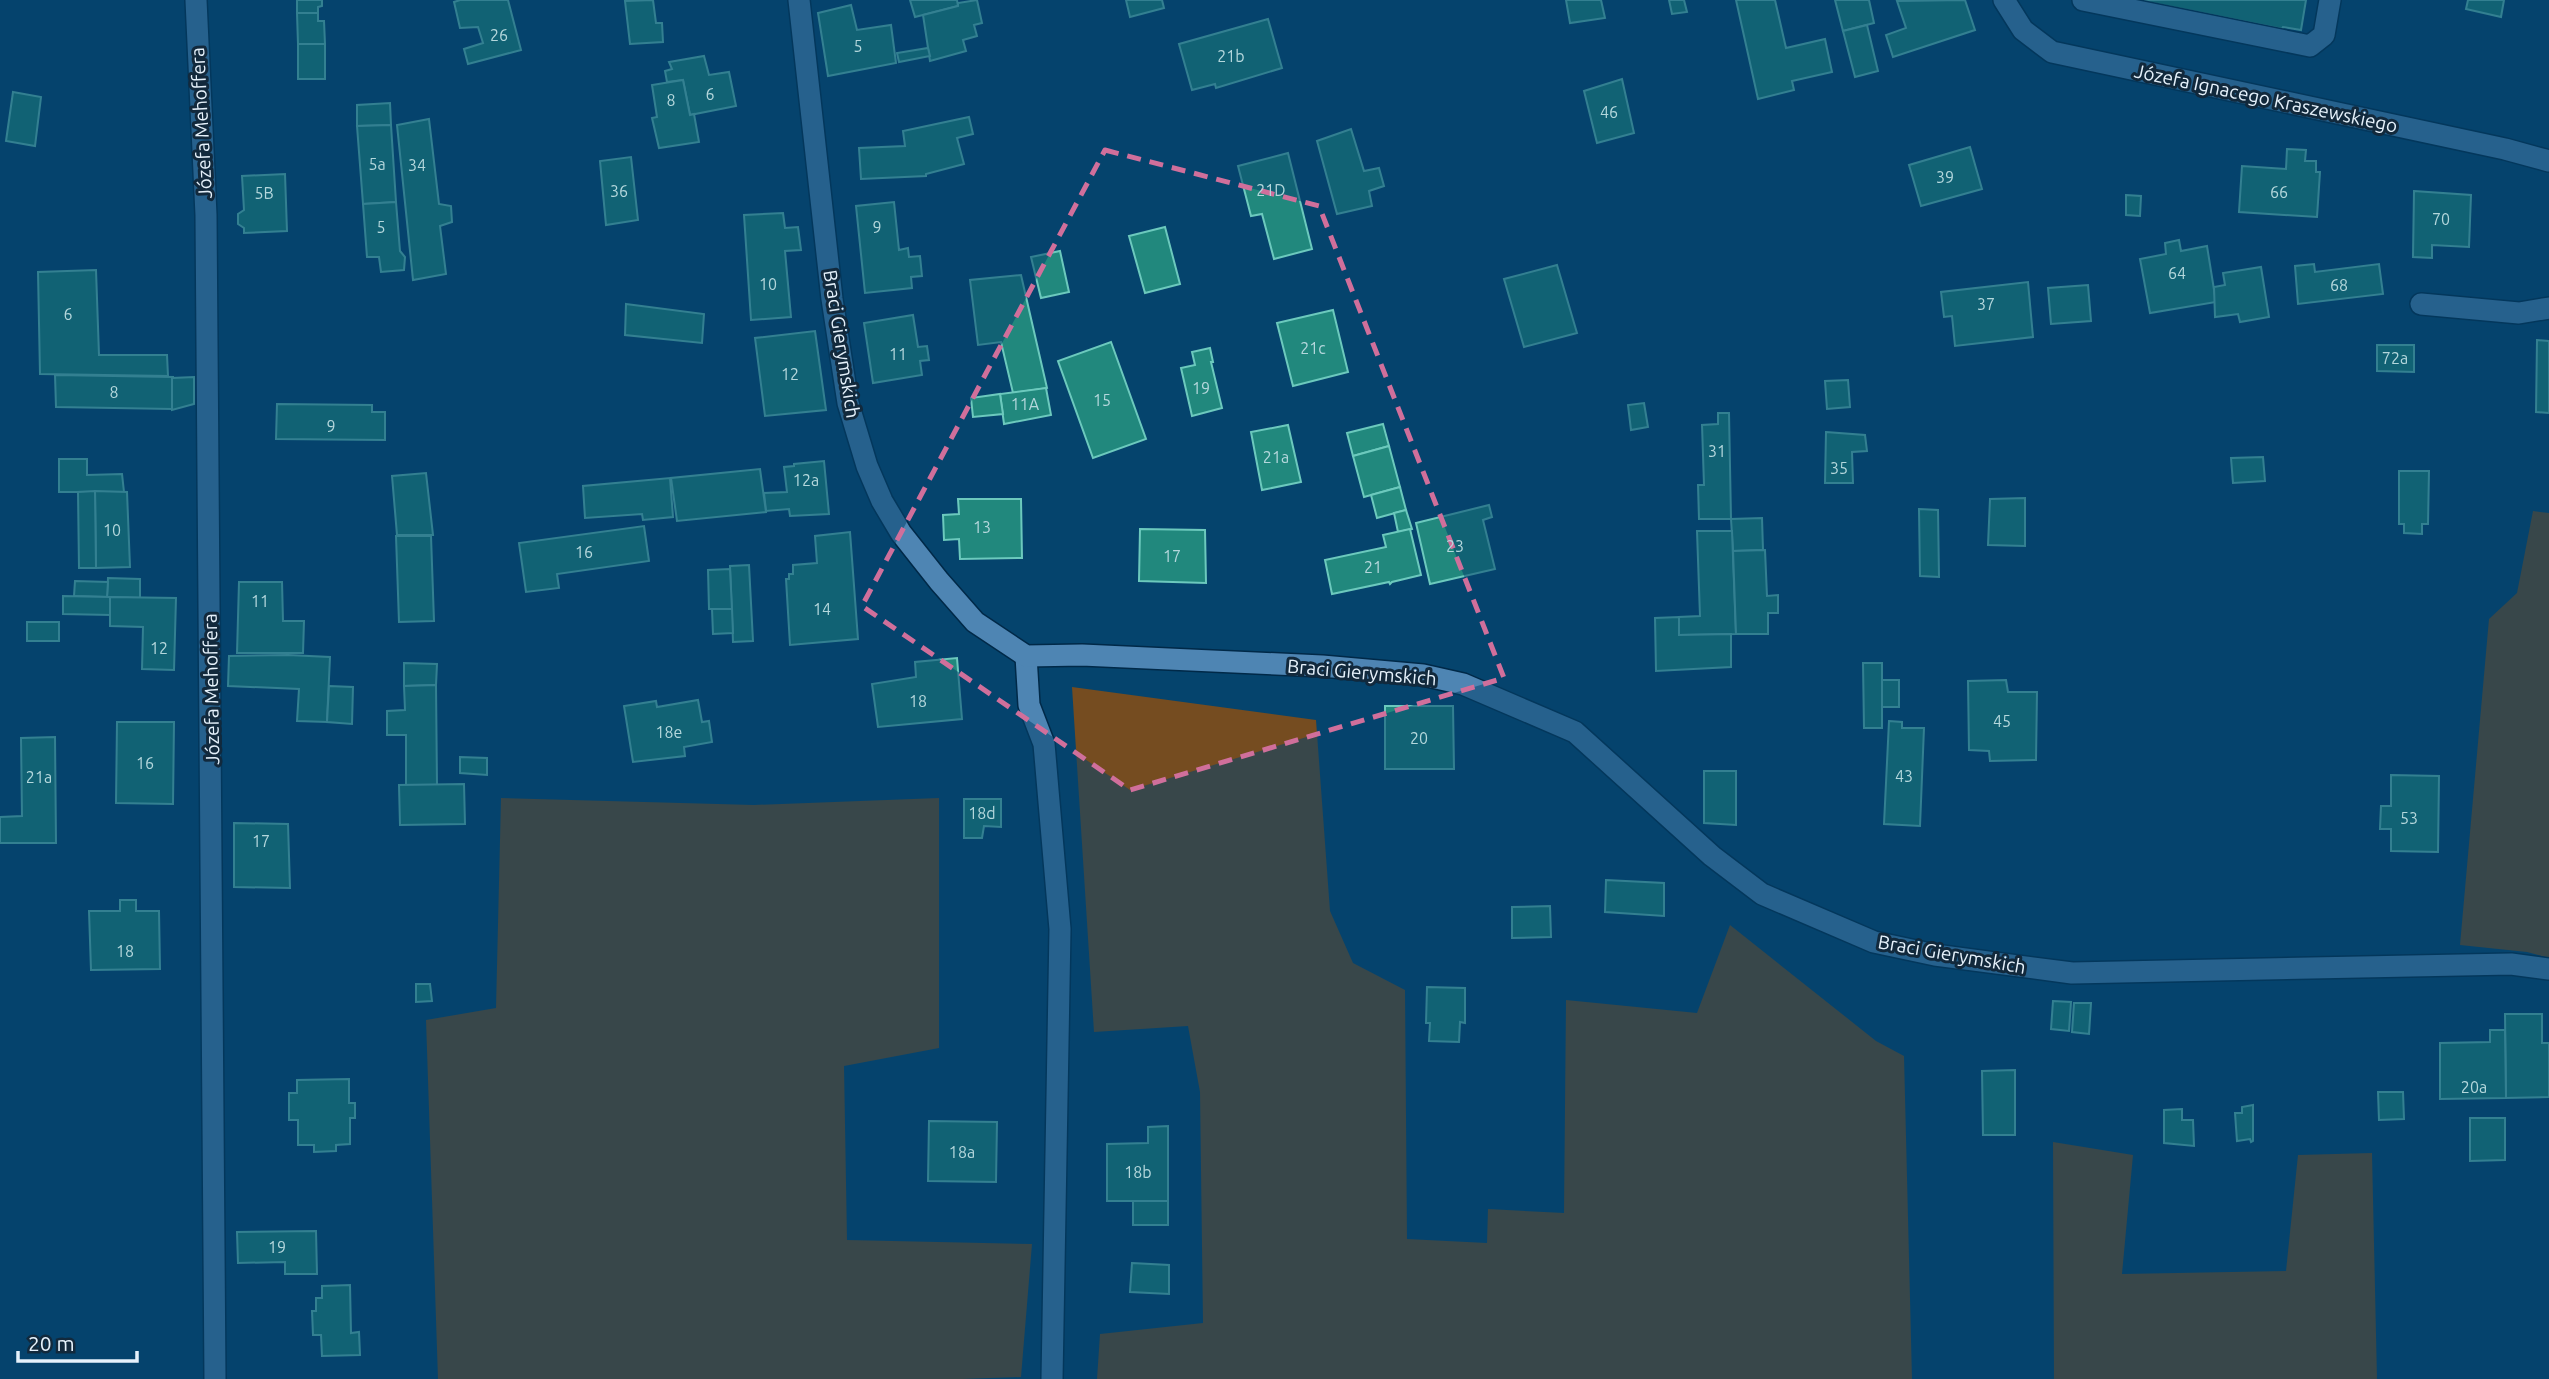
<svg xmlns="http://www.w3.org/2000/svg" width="2549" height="1379" font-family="Ubuntu,sans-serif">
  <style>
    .green { fill: #754c20 }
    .building { fill: #21887d; stroke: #6cc9bd; stroke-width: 2 }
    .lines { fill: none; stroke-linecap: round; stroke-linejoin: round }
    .service-casing { stroke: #002948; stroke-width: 24 }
    .minor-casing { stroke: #002948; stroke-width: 24 }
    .service { stroke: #4e85b3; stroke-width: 21 }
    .minor { stroke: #4e85b3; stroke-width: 21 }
    .marked { fill: none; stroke: #d06f9b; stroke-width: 5; stroke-dasharray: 14 9; stroke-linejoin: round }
    .labels { text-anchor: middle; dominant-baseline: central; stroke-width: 6; stroke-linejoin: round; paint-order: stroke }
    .number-label { font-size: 16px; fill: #b4d7dc }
    .street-label { font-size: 19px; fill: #e5f1fb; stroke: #12293c }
  </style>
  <rect width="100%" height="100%" fill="#05446d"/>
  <!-- green -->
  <g class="green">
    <path d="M2533,511L2549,513V958L2527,952L2460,945L2489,619L2517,593Z"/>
    <path d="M1072,687L1316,720L1330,911L1353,963L1405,990L1407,1239L1487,1243L1488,1209L1564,1213L1566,1000L1697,1013L1730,925L1876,1041L1904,1056L1912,1379H1097L1100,1334L1203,1323L1200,1092L1188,1026L1094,1032Z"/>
    <path d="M501,798L754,805L939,798V1048L844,1066L847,1240L1032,1244L1021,1377L963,1379H438L426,1020L496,1008Z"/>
    <path d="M2053,1142L2133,1155L2122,1274L2286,1271L2298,1155L2372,1153L2377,1379H2054Z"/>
  </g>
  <!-- building -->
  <g class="building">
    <path d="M297,0H322V6L318,7V13H297Z"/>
    <path d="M460,0H508L521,50L468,64L464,49L483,43L478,27L460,28L454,2Z"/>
    <path d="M653,0L656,23H662L663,42L630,44L625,1Z"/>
    <path d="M910,0H957L958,6L915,17Z"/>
    <path d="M977,0L982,23L974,25L977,36L963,40L966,51L930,61L923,15L958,6V3Z"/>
    <path d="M1126,0H1162L1164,8L1130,17Z"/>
    <path d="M1566,0H1601L1605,18L1570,23Z"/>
    <path d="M1669,0H1684L1687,12L1672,14Z"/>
    <path d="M1736,0H1775L1786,48L1825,39L1832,72L1792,81L1794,90L1758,99Z"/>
    <path d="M1835,0H1869L1874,23L1843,31Z"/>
    <path d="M1965,0L1975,30L1893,57L1886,35L1906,28L1897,1Z"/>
    <path d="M2137,0H2306L2301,30L2283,27L2282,29Z"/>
    <path d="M2468,0H2504L2501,17L2466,9Z"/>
    <path d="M851,5L857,30L891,25L896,63L828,76L818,13Z"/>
    <path d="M297,13H318V21H324L325,44H298Z"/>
    <path d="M1268,19L1282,68L1216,88L1215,84L1192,90L1179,44Z"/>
    <path d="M1867,25L1878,71L1855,77L1843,31Z"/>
    <rect x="298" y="44" width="27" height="35"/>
    <path d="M928,48L930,56L899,62L897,53Z"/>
    <path d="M704,56L709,75L729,72L736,106L690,115L683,80L667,82L665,71L672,69L669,62Z"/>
    <path d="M1622,79L1634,133L1597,143L1584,91Z"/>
    <path d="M683,80L690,115L694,114L699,142L659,148L652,118L657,117L652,85Z"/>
    <path d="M13,92L41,97L35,146L6,141Z"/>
    <path d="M390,103L391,125L357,126V105Z"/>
    <path d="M969,117L973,134L957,138L964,164L926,174V176L861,179L859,148L905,146L903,131Z"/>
    <path d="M429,119L439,204L451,206L452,222L440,226L446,274L413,280L397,125Z"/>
    <path d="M391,125L396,202L363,204L357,126Z"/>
    <path d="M1351,129L1364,171L1379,168L1384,186L1369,191L1372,206L1337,214L1317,141Z"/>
    <path d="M1970,147L1982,189L1921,206L1909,165Z"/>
    <path d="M2287,149L2306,150L2305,161H2316V172H2320L2317,217L2239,212L2242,166L2286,169Z"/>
    <path d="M1288,153L1312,249L1274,259L1262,214L1251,216L1238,166Z"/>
    <path d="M631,157L638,220L606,225L600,161Z"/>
    <path d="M285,174L287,231L244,233V228L238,224V214L244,210L242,176Z"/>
    <path d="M2414,191L2471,195L2469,247L2432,245V258L2413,257Z"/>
    <path d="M2126,195L2141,196L2140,216L2126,215Z"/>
    <path d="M396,202L400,251L405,257L404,270L381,272L379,257H367L363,204Z"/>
    <path d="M894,202L899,250L908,248L909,257L920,256L922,276L911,277L912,288L865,293L856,206Z"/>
    <path d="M783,213L785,228L798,227L801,250L785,251L791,317L751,320L744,215Z"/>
    <path d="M1165,227L1180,284L1145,293L1129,236Z"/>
    <path d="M2179,240L2181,251L2207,246L2216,302L2150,313L2140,259L2166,254L2165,243Z"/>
    <path d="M1060,251L1069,292L1041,298L1031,257Z"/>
    <path d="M2314,264L2315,272L2379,264L2383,294L2298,304L2295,266Z"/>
    <path d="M1557,265L1577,333L1524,347L1504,279Z"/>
    <path d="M2261,267L2269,317L2240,322L2238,314L2215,317L2214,287L2225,285L2223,273Z"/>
    <path d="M96,270L99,355H167L168,376L40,374L38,272Z"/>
    <path d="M1021,275L1047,388L1013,393L1001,342L978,345L970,280Z"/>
    <path d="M2028,282L2033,337L1955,346L1952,316L1944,317L1941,292Z"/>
    <path d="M2088,285L2091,321L2051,324L2048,288Z"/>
    <path d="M626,304L704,314L702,343L625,335Z"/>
    <path d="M1333,310L1348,372L1293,386L1277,323Z"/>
    <path d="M913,315L918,347L927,346L929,360L920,361L922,375L873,383L864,323Z"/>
    <path d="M815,331L826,410L765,416L755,338Z"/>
    <path d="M2537,340L2549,341V413L2536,412Z"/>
    <path d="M1111,342L1146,439L1093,458L1058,361Z"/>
    <path d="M2377,345H2414V372L2377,371Z"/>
    <path d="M1210,348L1213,362H1211L1222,408L1192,416L1181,368L1195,365L1192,352Z"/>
    <path d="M55,375L173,377L172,409L56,407Z"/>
    <path d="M194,377V404L172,410V378Z"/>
    <path d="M1848,380L1850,407L1827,409L1825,381Z"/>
    <path d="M1046,388L1051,415L1004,424L1000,394Z"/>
    <path d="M1000,394L1003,414L973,417L971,398Z"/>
    <path d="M1644,403L1648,427L1631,430L1628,405Z"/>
    <path d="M277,404L372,405V412H385V440L276,439Z"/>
    <path d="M1718,413H1729L1731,519H1699L1698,485H1704L1702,425L1718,424Z"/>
    <path d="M1383,424L1389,446L1353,456L1347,433Z"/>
    <path d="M1288,425L1301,482L1262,490L1251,432Z"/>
    <path d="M1826,432L1865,435L1867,451L1852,452L1853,483H1825Z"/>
    <path d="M1389,446L1400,487L1364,497L1353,456Z"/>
    <path d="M2263,457L2265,481L2233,483L2231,458Z"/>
    <path d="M59,459H87V475L122,474L124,492H59Z"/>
    <path d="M824,461L829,514L790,516L789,509L766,511L764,493L787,492L784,467L794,466V464Z"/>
    <path d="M760,469L766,512L677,521L671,478Z"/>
    <path d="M2399,471H2429L2428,524H2422V534L2404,533V524H2399Z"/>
    <path d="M426,473L433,535H397L392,476Z"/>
    <path d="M670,478L673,517L643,520L642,514L585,518L583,486Z"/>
    <path d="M1400,487L1406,510L1377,518L1371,495Z"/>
    <path d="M95,491L127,492L130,567L96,568Z"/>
    <path d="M95,491L96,568H79L78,492Z"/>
    <path d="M2025,498V546L1988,545L1990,499Z"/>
    <path d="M958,499H1021L1022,558L960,559L959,539L944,540L943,515L959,514Z"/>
    <path d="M1489,505L1492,517L1483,520L1495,569L1430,584L1416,523Z"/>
    <path d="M1919,509L1938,510L1939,577L1920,576Z"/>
    <path d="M1406,510L1412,529L1398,532L1394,513Z"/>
    <path d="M1762,518L1763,550L1733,551L1731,519Z"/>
    <path d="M644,526L649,561L557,574L559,588L526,592L519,543Z"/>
    <path d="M1140,529L1205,530L1206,583L1139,581Z"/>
    <path d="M1410,529L1421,575L1392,582L1390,584L1389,582L1332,594L1325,560L1386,547L1383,535Z"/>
    <path d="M1697,531H1732L1736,634L1679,635V617L1700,616Z"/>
    <path d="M850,532L858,639L790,645L786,579H789V574H793V565L817,563L815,536Z"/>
    <path d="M396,536H431L434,621L399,622Z"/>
    <path d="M1765,550L1767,596L1778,595V613H1768V634H1736L1733,551Z"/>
    <path d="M749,565L753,641L733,642L730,566Z"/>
    <path d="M730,569L732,609H709L708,570Z"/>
    <path d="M108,578L140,579V598L107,597Z"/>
    <path d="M75,581L108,582L107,597L74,596Z"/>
    <path d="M239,582H282L283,621H304L303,653H237Z"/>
    <path d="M63,596L110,597V615L63,614Z"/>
    <path d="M110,597L176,598L174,670L142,669L143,627L110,626Z"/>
    <path d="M712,609H732L733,633L713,634Z"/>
    <path d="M1679,617V635L1731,634V667L1656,671L1655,618Z"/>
    <rect x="27" y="622" width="32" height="19"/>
    <path d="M288,655L330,657L327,722L297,721L299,689L228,686L229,656Z"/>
    <path d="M957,658L962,719L878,727L872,684L916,677L915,662Z"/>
    <path d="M404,663L437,664L436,685L404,686Z"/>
    <path d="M1863,663H1882V728H1864Z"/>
    <rect x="1882" y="680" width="17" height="27"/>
    <path d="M2006,680L2008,692H2037L2036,760L1990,761L1989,751L1969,750L1968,681Z"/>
    <path d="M436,685L437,785H406V735H387V711L405,710L404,686Z"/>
    <path d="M329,686L353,687L352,724L327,722Z"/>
    <path d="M698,700L702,722L709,721L712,742L684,747L685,756L633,762L624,706L656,701L657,707Z"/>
    <path d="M1385,706H1453L1454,769H1385Z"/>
    <path d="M1889,721L1902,722V728H1924L1920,826L1884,824Z"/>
    <path d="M117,722H174L173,804L116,803Z"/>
    <path d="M55,737L56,843H0V817L22,816L21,738Z"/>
    <path d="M460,757L487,758V775L460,773Z"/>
    <path d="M1704,771H1736V825L1704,823Z"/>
    <path d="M2391,775L2439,776L2438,852L2391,851V829H2380L2381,806H2391Z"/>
    <path d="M464,784L465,824L400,825L399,785Z"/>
    <path d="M964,799H1001V827L984,826L982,838H964Z"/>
    <path d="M234,823L288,824L290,888L234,887Z"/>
    <path d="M1606,880L1664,883V916L1605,912Z"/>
    <path d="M120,900H136V911H159L160,969L91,970L89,911H120Z"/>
    <path d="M1550,906L1551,937L1512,938V907Z"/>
    <path d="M416,984H430L432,1001L416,1002Z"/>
    <path d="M1427,987L1465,988V1023L1460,1022L1459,1042L1429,1041L1430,1023H1426Z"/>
    <path d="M2053,1001L2071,1002L2069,1031L2051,1029Z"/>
    <path d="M2074,1003H2091L2089,1034L2072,1032Z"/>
    <path d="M2505,1014H2542V1043H2549V1097L2506,1098Z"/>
    <path d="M2490,1030H2505L2506,1098L2440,1099V1043L2490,1042Z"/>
    <path d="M2015,1070V1135H1983L1982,1071Z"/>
    <path d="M349,1079V1103H355V1118H350V1144L336,1145V1151L314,1152V1145H298V1120H289V1093H297V1080Z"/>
    <path d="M2378,1092H2403L2404,1119L2379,1120Z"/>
    <path d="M2253,1105V1141L2251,1142L2250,1139L2237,1141L2235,1113H2242V1107Z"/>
    <path d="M2182,1109V1120H2193L2194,1146L2164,1143V1110Z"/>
    <path d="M2470,1118H2505V1160L2470,1161Z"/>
    <path d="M929,1121L997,1122L996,1182L928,1181Z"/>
    <path d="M1168,1126V1201H1107V1144L1148,1143V1127Z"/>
    <rect x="1133" y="1201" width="35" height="24"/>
    <path d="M316,1231L317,1274H285V1262L238,1263L237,1232Z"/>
    <path d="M1132,1263L1169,1265V1294L1130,1292Z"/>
    <path d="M350,1285L351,1333L359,1332L360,1355L322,1356L321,1335H313L312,1311H316V1298H322V1286Z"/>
  </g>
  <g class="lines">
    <defs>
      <g id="service">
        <path d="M2083,0L2310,46L2324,35L2330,0"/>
        <path d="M2421,304L2519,313L2549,308"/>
        <path d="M1026,656L1029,705L1044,744L1060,929L1052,1379"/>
      </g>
      <g id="minor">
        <path d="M196,0L206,215L215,1379"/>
        <path d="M799,0L832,299L848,403L867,466L882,501L901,533L939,581L975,622L1026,656L1082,655L1322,666L1423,675L1463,684L1575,732L1712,856L1762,894L1874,942L1935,955L2072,973L2511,964L2549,969"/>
        <path d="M2004,0L2023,30L2052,52L2505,149L2549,161"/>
      </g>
    </defs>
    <!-- service casing -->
    <use href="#service" class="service-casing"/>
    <!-- minor casing -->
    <use href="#minor" class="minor-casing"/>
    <!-- service -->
    <use href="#service" class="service"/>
    <!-- minor -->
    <use href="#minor" class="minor"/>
  </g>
  <!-- marked area -->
  <path d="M0 0H2549V1379H0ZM1105,150L1319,206L1504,678L1130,790L862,606Z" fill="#05446d" fill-opacity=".55" fill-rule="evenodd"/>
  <path class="marked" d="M1105,150L1319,206L1504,678L1130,790L862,606Z"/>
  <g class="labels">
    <!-- number labels -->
    <g class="number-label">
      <text x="499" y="35">26</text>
      <text x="858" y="46">5</text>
      <text x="1231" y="56">21b</text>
      <text x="710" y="94">6</text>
      <text x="671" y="100">8</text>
      <text x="1609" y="112">46</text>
      <text x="377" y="164">5a</text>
      <text x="417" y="165">34</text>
      <text x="1945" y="177">39</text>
      <text x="1271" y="190">21D</text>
      <text x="619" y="191">36</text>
      <text x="2279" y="192">66</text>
      <text x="264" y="193">5B</text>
      <text x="2441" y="219">70</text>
      <text x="381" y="227">5</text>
      <text x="877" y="227">9</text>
      <text x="2177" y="273">64</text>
      <text x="768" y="284">10</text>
      <text x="2339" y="285">68</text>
      <text x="1986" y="304">37</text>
      <text x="68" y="314">6</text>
      <text x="1313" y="348">21c</text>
      <text x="898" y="354">11</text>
      <text x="2395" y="358">72a</text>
      <text x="790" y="374">12</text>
      <text x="1201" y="388">19</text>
      <text x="114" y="392">8</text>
      <text x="1102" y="400">15</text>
      <text x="1025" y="404">11A</text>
      <text x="331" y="426">9</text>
      <text x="1717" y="451">31</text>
      <text x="1276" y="457">21a</text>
      <text x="1839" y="468">35</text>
      <text x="806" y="480">12a</text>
      <text x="982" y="527">13</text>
      <text x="112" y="530">10</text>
      <text x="1455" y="546">23</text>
      <text x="584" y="552">16</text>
      <text x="1172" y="556">17</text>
      <text x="1373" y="567">21</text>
      <text x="260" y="601">11</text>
      <text x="822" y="609">14</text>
      <text x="159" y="648">12</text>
      <text x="918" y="701">18</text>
      <text x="2002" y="721">45</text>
      <text x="669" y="732">18e</text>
      <text x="1419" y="738">20</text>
      <text x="145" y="763">16</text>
      <text x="1904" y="776">43</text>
      <text x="39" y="777">21a</text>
      <text x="982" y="813">18d</text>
      <text x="2409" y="818">53</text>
      <text x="261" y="841">17</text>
      <text x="125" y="951">18</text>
      <text x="2474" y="1087">20a</text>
      <text x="962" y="1152">18a</text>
      <text x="1138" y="1172">18b</text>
      <text x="277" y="1247">19</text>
    </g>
    <!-- street labels -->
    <g class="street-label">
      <text transform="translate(2266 98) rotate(12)">Józefa Ignacego Kraszewskiego</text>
      <text transform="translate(201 123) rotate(-93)">Józefa Mehoffera</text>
      <text transform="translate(842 344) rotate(81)">Braci Gierymskich</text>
      <text transform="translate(1362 672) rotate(5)">Braci Gierymskich</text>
      <text transform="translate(211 689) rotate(-91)">Józefa Mehoffera</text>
      <text transform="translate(1952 954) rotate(10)">Braci Gierymskich</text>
    </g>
  </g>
  <!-- scale -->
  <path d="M18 1351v10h119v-10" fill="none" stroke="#e5f1fb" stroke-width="3.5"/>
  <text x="28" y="1351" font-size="21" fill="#e5f1fb" stroke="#12293c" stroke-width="5" paint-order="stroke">20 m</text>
</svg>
